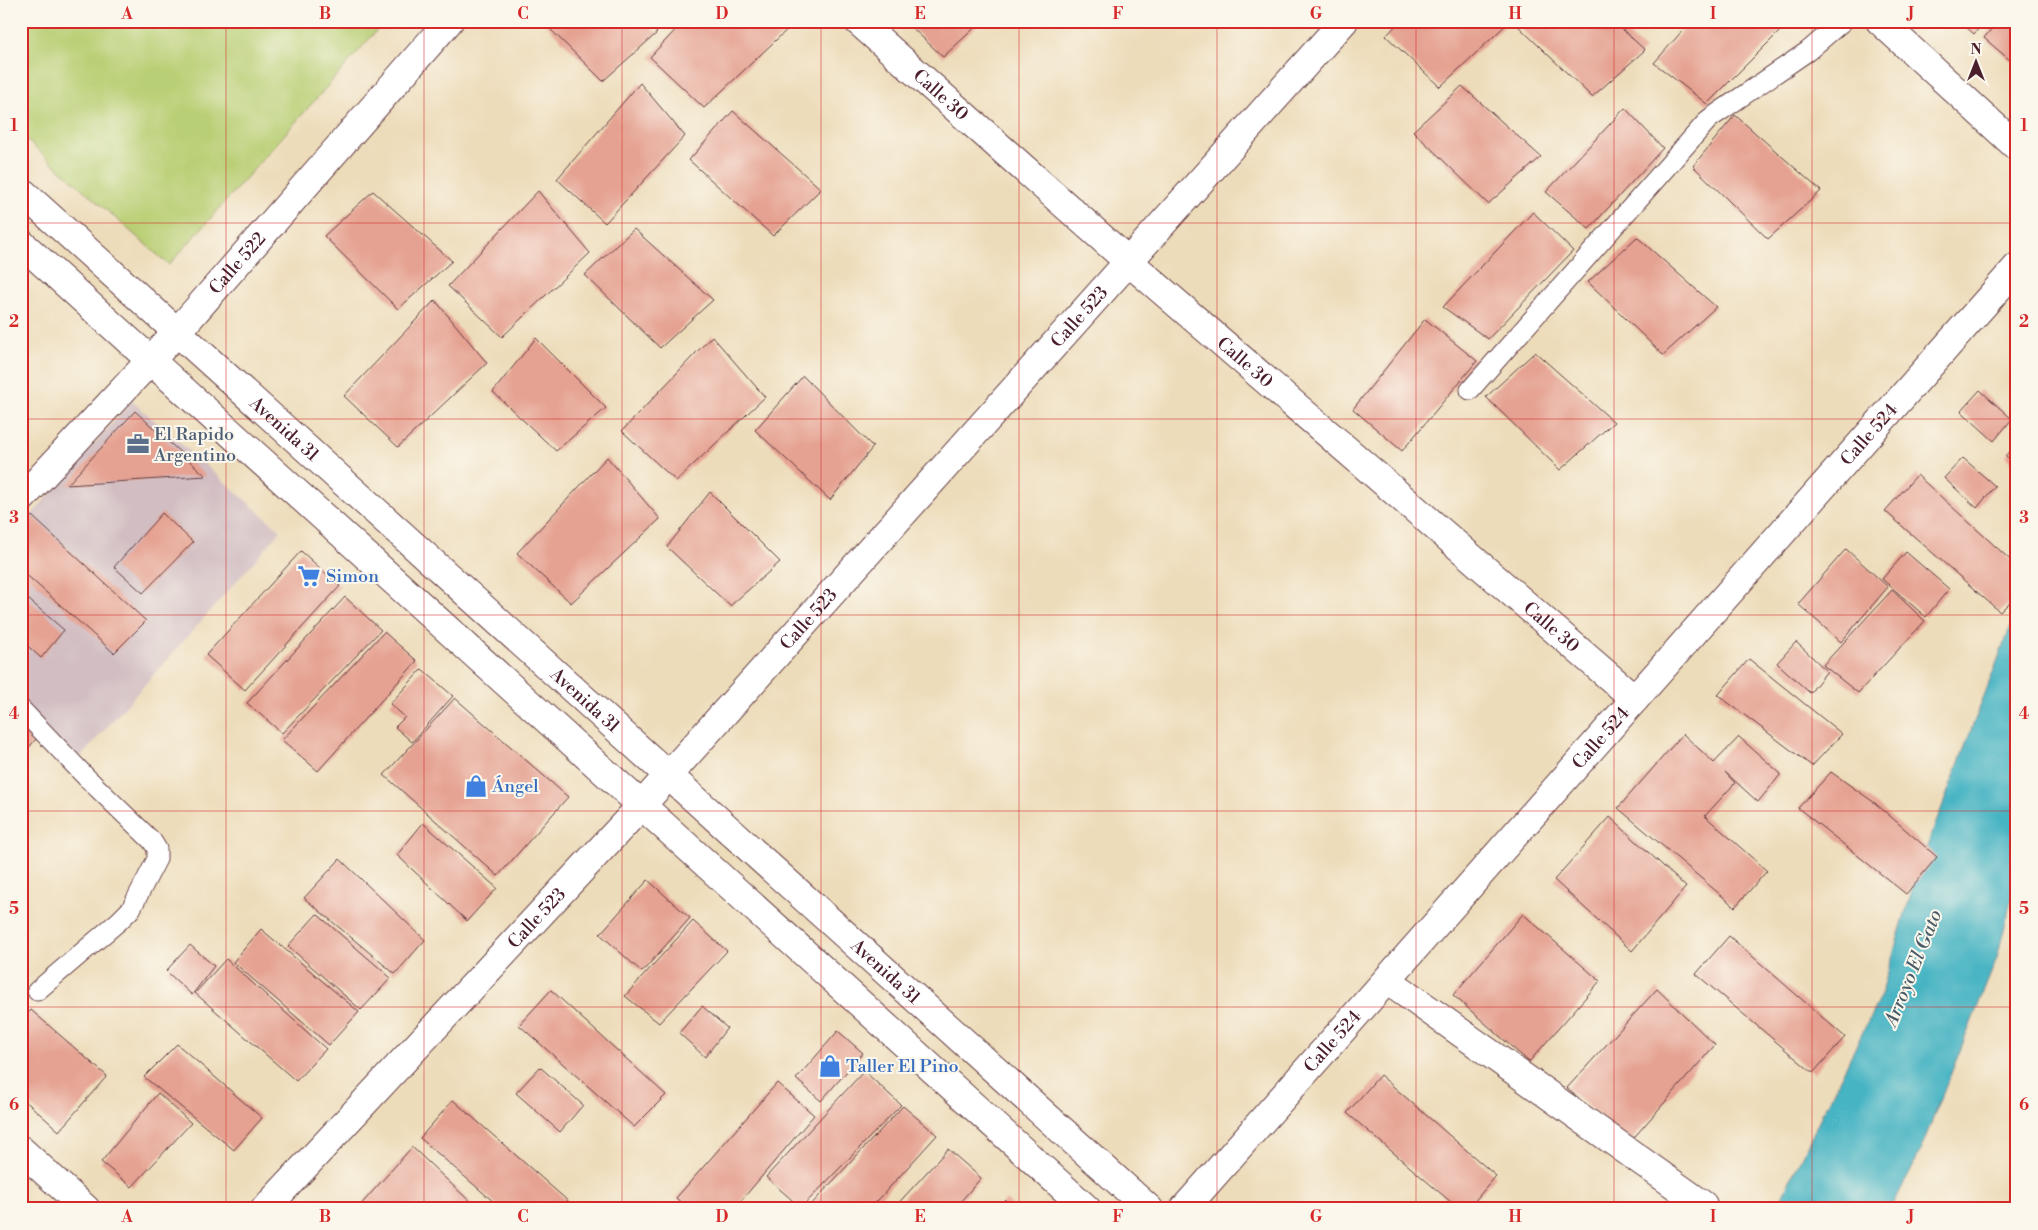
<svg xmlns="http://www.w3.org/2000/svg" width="2038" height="1230" font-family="'Libre Bodoni',serif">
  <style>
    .industrial { fill: #d2bec2; fill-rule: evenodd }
    .green { fill: #b9cf74; stroke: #827750 }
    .water { fill: #47b4c3; stroke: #486a77 }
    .building { fill: #e5a191 }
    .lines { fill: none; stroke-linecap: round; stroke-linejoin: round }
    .lane-casing { stroke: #623b40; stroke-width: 21 }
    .street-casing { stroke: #623b40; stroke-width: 30 }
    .secondary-casing { stroke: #623b40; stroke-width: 30 }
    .lane { stroke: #fff; stroke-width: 19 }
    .street { stroke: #fff; stroke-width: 28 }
    .secondary { stroke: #fff; stroke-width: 28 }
    .grid { fill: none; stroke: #d62828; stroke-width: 1; stroke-opacity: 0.55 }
    .labels { text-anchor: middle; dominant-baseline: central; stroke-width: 4; stroke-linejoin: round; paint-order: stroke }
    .street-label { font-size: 18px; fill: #4a1f2b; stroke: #fbf7ec }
    .service-label { font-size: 18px; fill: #4e5e75; stroke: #fbf7ec; text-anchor: start }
    .shop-label { font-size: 18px; fill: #366cbe; stroke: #fbf7ec; text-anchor: start }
    .water-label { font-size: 19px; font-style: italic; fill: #495b68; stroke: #fbf7ec }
    .neatline { fill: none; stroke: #d62828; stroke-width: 2 }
    .grid-label { font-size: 16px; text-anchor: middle; font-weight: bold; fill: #d62828 }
  </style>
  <rect width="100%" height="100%" fill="#fbf7ec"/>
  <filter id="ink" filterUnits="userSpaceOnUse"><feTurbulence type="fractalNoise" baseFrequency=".02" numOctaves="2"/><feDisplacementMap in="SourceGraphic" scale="10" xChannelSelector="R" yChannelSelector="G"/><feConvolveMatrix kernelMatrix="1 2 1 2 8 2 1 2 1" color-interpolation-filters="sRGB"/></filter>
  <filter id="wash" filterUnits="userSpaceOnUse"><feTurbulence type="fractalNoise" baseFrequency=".0096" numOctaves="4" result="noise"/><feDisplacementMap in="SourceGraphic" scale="20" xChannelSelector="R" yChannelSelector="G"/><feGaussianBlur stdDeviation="1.12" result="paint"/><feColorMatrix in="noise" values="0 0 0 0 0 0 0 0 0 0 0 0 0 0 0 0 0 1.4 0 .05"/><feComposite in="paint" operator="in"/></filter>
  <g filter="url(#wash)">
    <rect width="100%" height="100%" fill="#eddcba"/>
    <!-- industrial -->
    <path class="industrial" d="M132,401L281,531L70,769L21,726V527ZM135,411L205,476L68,485V484Z"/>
    <!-- green -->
    <path class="green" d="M21,21H385L169,265L21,135Z"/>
    <!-- water -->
    <path class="water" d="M2017,609V877L1997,958L1918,1156L1891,1209H1776L1881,995L1917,873Z"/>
    <g id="blocks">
      <!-- building -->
      <g class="building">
        <path d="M542,21H643L657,33L603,81Z"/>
        <path d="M684,21H791L793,24L704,108L650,57Z"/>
        <path d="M905,21H982L943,57Z"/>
        <path d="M1400,21H1510L1440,87L1386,36Z"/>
        <path d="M1520,21H1613L1645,50L1592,97L1517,25Z"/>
        <path d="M1691,21H1783L1786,25L1707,104L1654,63Z"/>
        <path d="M1959,21H1985L1974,34Z"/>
        <path d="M1998,21H2017V54L2011,61L1984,38Z"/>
        <path d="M640,83L685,136L605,223L557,179Z"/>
        <path d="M1462,86L1541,157L1488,204L1413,131Z"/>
        <path d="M1625,108L1663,148L1589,229L1546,192Z"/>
        <path d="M733,111L821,189L773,236L689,160Z"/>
        <path d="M1735,115L1821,191L1768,239L1693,166Z"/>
        <path d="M373,191L452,261L398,309L324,236Z"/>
        <path d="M538,191L590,253L502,337L448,286Z"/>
        <path d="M1533,212L1573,251L1488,339L1443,307Z"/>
        <path d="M634,229L713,300L660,348L585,275Z"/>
        <path d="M1637,237L1716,307L1663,355L1588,282Z"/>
        <path d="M435,300L487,363L398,447L344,396Z"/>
        <path d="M1425,319L1477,361L1402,451L1353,409Z"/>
        <path d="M712,336L765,397L676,481L622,431Z"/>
        <path d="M536,338L606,408L556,451L493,392Z"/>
        <path d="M1535,352L1614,422L1560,470L1486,397Z"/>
        <path d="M803,376L873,447L830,500L755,430Z"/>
        <path d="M1980,390L2012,419L1994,441L1961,411Z"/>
        <path d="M135,411L206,476L67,485Z"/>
        <path d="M2017,444V468L2005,456Z"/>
        <path d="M607,457L660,519L571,603L517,553Z"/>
        <path d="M1963,458L1995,486L1977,508L1944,478Z"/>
        <path d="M1917,475L2017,566V595L2000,612L1885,511Z"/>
        <path d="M710,492L780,562L730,606L667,547Z"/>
        <path d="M162,513L193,542L143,593L114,567Z"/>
        <path d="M32,516L146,621L114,653L21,570V527Z"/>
        <path d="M1846,549L1888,587L1841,642L1798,604Z"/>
        <path d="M301,551L340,586L245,690L206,655Z"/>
        <path d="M1906,552L1949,589L1926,617L1882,579Z"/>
        <path d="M1892,590L1925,621L1858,693L1823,665Z"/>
        <path d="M21,593L64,630L41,658L21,640Z"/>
        <path d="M345,597L381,630L282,733L247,703Z"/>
        <path d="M384,632L417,661L318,771L282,740Z"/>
        <path d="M1796,642L1827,671L1810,693L1777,663Z"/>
        <path d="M1749,659L1842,734L1812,766L1718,695Z"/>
        <path d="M422,669L453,696L412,742L395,727L405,717L390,704Z"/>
        <path d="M455,698L568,797L498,876L384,775Z"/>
        <path d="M21,716L41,733L21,757Z"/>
        <path d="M1683,734L1714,763L1739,737L1781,774L1758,802L1725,772L1735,783L1705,816L1767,871L1735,907L1618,808Z"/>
        <path d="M1831,772L1875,803L1937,857L1906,894L1798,808Z"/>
        <path d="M1610,817L1686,887L1632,951L1554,880Z"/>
        <path d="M423,823L497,888L467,921L397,855Z"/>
        <path d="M340,859L425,940L395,974L304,898Z"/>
        <path d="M648,880L690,918L642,972L600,934Z"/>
        <path d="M317,914L391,978L361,1010L288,946Z"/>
        <path d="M1523,914L1600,981L1529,1062L1453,995Z"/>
        <path d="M693,921L727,951L659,1023L625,996Z"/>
        <path d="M261,929L359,1012L329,1045L233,962Z"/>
        <path d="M1729,936L1845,1037L1813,1073L1696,974Z"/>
        <path d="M190,945L214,966L192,995L166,971Z"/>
        <path d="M226,959L326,1049L296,1081L195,993Z"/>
        <path d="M1657,989L1715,1045L1630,1142L1567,1088Z"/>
        <path d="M551,990L666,1095L634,1127L519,1025Z"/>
        <path d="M702,1006L727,1028L705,1057L679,1033Z"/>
        <path d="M31,1010L107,1076L59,1131L21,1097V1020Z"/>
        <path d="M838,1031L863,1053L821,1101L796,1079Z"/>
        <path d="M177,1044L262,1118L234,1150L144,1077Z"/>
        <path d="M540,1067L583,1105L560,1132L516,1093Z"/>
        <path d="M864,1071L901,1105L801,1208L766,1177Z"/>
        <path d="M1380,1075L1496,1176L1468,1209H1459L1347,1113Z"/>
        <path d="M777,1083L814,1115L734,1209H688L676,1198Z"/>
        <path d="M158,1093L191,1123L132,1187L101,1162Z"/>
        <path d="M453,1100L569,1202L562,1209H502L420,1138Z"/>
        <path d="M903,1106L937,1135L870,1209H807Z"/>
        <path d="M412,1147L478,1209H357Z"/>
        <path d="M948,1149L981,1178L954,1209H893Z"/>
        <path d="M1006,1200L1016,1209H998Z"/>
      </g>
    </g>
  </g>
  <g filter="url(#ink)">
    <use href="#blocks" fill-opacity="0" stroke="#623b40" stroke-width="1"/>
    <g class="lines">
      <defs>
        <g id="lane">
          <path d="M1470,390L1709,119L1808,51L1843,21"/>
          <path d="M21,709L86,777L152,841L157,849V859L131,909L119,921L37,991"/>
        </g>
        <g id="street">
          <path id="s1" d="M858,21L1129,262L1635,699"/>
          <path d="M1880,21L2017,147"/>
          <path id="s2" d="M21,499L177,332L449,21"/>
          <path d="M1387,980L1703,1205"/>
          <path d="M21,1150L86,1209"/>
          <path id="s3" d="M265,1209L641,806L1344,21"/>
          <path id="s4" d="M1184,1209L2017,267"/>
        </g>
        <g id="secondary">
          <path id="s5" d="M21,191L1149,1209"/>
          <path d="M21,243L1087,1209"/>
        </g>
      </defs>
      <!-- lane casing -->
      <use href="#lane" class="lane-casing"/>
      <!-- street casing -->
      <use href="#street" class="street-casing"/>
      <!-- secondary casing -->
      <use href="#secondary" class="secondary-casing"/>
      <!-- lane -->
      <use href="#lane" class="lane"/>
      <!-- street -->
      <use href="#street" class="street"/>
      <!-- secondary -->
      <use href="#secondary" class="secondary"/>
    </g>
  </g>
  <!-- grid -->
  <path class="grid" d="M226,21V1209M424,21V1209M622,21V1209M821,21V1209M1019,21V1209M1217,21V1209M1416,21V1209M1614,21V1209M1812,21V1209M21,223H2017M21,419H2017M21,615H2017M21,811H2017M21,1007H2017"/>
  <!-- icons -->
  <defs>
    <symbol id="office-bare" viewBox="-9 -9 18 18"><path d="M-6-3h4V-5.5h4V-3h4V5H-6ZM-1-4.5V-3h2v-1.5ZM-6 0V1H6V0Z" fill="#5c6f8a" stroke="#fbf7ec" stroke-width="2.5" paint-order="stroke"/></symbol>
    <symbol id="supermarket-bare" viewBox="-9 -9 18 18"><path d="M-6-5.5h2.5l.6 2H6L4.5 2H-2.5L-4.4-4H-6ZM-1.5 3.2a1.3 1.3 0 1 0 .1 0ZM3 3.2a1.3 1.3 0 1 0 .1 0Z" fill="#3f7fe0" stroke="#fbf7ec" stroke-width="2.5" paint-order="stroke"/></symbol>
    <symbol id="shop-bare" viewBox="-9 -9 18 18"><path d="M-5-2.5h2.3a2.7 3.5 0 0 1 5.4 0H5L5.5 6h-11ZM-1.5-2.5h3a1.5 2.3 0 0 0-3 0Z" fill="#3f7fe0" stroke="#fbf7ec" stroke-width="2.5" paint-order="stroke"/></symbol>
  </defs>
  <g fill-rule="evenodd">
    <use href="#office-bare" x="122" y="428" width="32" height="32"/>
    <use href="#supermarket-bare" x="293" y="560" width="32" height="32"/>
    <use href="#shop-bare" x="460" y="770" width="32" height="32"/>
    <use href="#shop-bare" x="814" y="1050" width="32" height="32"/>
  </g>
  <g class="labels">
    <!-- street labels -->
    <g class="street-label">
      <text stroke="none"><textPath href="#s1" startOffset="111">Calle 30</textPath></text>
      <text stroke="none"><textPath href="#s2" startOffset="320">Calle 522</textPath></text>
      <text stroke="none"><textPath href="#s3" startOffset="1208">Calle 523</textPath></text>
      <text stroke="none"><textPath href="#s1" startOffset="516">Calle 30</textPath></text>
      <text stroke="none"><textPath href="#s5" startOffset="355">Avenida 31</textPath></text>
      <text stroke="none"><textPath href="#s4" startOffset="1034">Calle 524</textPath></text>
      <text stroke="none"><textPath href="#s3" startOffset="802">Calle 523</textPath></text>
      <text stroke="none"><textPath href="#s1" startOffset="921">Calle 30</textPath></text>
      <text stroke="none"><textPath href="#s5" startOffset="760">Avenida 31</textPath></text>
      <text stroke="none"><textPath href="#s4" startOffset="629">Calle 524</textPath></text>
      <text stroke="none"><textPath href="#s3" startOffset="398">Calle 523</textPath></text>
      <text stroke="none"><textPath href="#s5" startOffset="1165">Avenida 31</textPath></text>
      <text stroke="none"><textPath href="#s4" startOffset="224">Calle 524</textPath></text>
    </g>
    <!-- service labels -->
    <g class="service-label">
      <text x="154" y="434">El Rapido<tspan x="154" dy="21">Argentino</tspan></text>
    </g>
    <!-- shop labels -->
    <g class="shop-label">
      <text x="326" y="576">Simon</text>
      <text x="492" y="786">Ángel</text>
      <text x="846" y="1066">Taller El Pino</text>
    </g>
    <!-- water labels -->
    <g class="water-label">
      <text transform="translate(1913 968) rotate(-68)">Arroyo El Gato</text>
    </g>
  </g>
  <!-- margin -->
  <rect width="2038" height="1230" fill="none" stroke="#fbf7ec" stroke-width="55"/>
  <!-- north arrow -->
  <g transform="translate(1976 62)" stroke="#fbf7ec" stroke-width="4" paint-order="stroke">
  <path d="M0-4L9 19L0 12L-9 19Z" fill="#4a1f2b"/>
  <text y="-8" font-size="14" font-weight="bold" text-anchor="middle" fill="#4a1f2b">N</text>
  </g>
  <rect x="28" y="28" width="1982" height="1174" class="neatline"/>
  <g class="grid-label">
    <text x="127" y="19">A</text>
    <text x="325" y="19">B</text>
    <text x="523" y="19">C</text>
    <text x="722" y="19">D</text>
    <text x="920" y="19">E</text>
    <text x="1118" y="19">F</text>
    <text x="1316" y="19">G</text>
    <text x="1515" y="19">H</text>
    <text x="1713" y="19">I</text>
    <text x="1911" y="19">J</text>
    <text x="14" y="131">1</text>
    <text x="2024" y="131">1</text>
    <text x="14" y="327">2</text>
    <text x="2024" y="327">2</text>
    <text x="14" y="523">3</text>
    <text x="2024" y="523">3</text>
    <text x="14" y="719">4</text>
    <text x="2024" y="719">4</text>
    <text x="14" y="914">5</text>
    <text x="2024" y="914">5</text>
    <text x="14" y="1110">6</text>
    <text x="2024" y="1110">6</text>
    <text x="127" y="1222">A</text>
    <text x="325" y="1222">B</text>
    <text x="523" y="1222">C</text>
    <text x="722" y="1222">D</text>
    <text x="920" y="1222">E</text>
    <text x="1118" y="1222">F</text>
    <text x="1316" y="1222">G</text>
    <text x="1515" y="1222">H</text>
    <text x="1713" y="1222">I</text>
    <text x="1911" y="1222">J</text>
  </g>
</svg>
